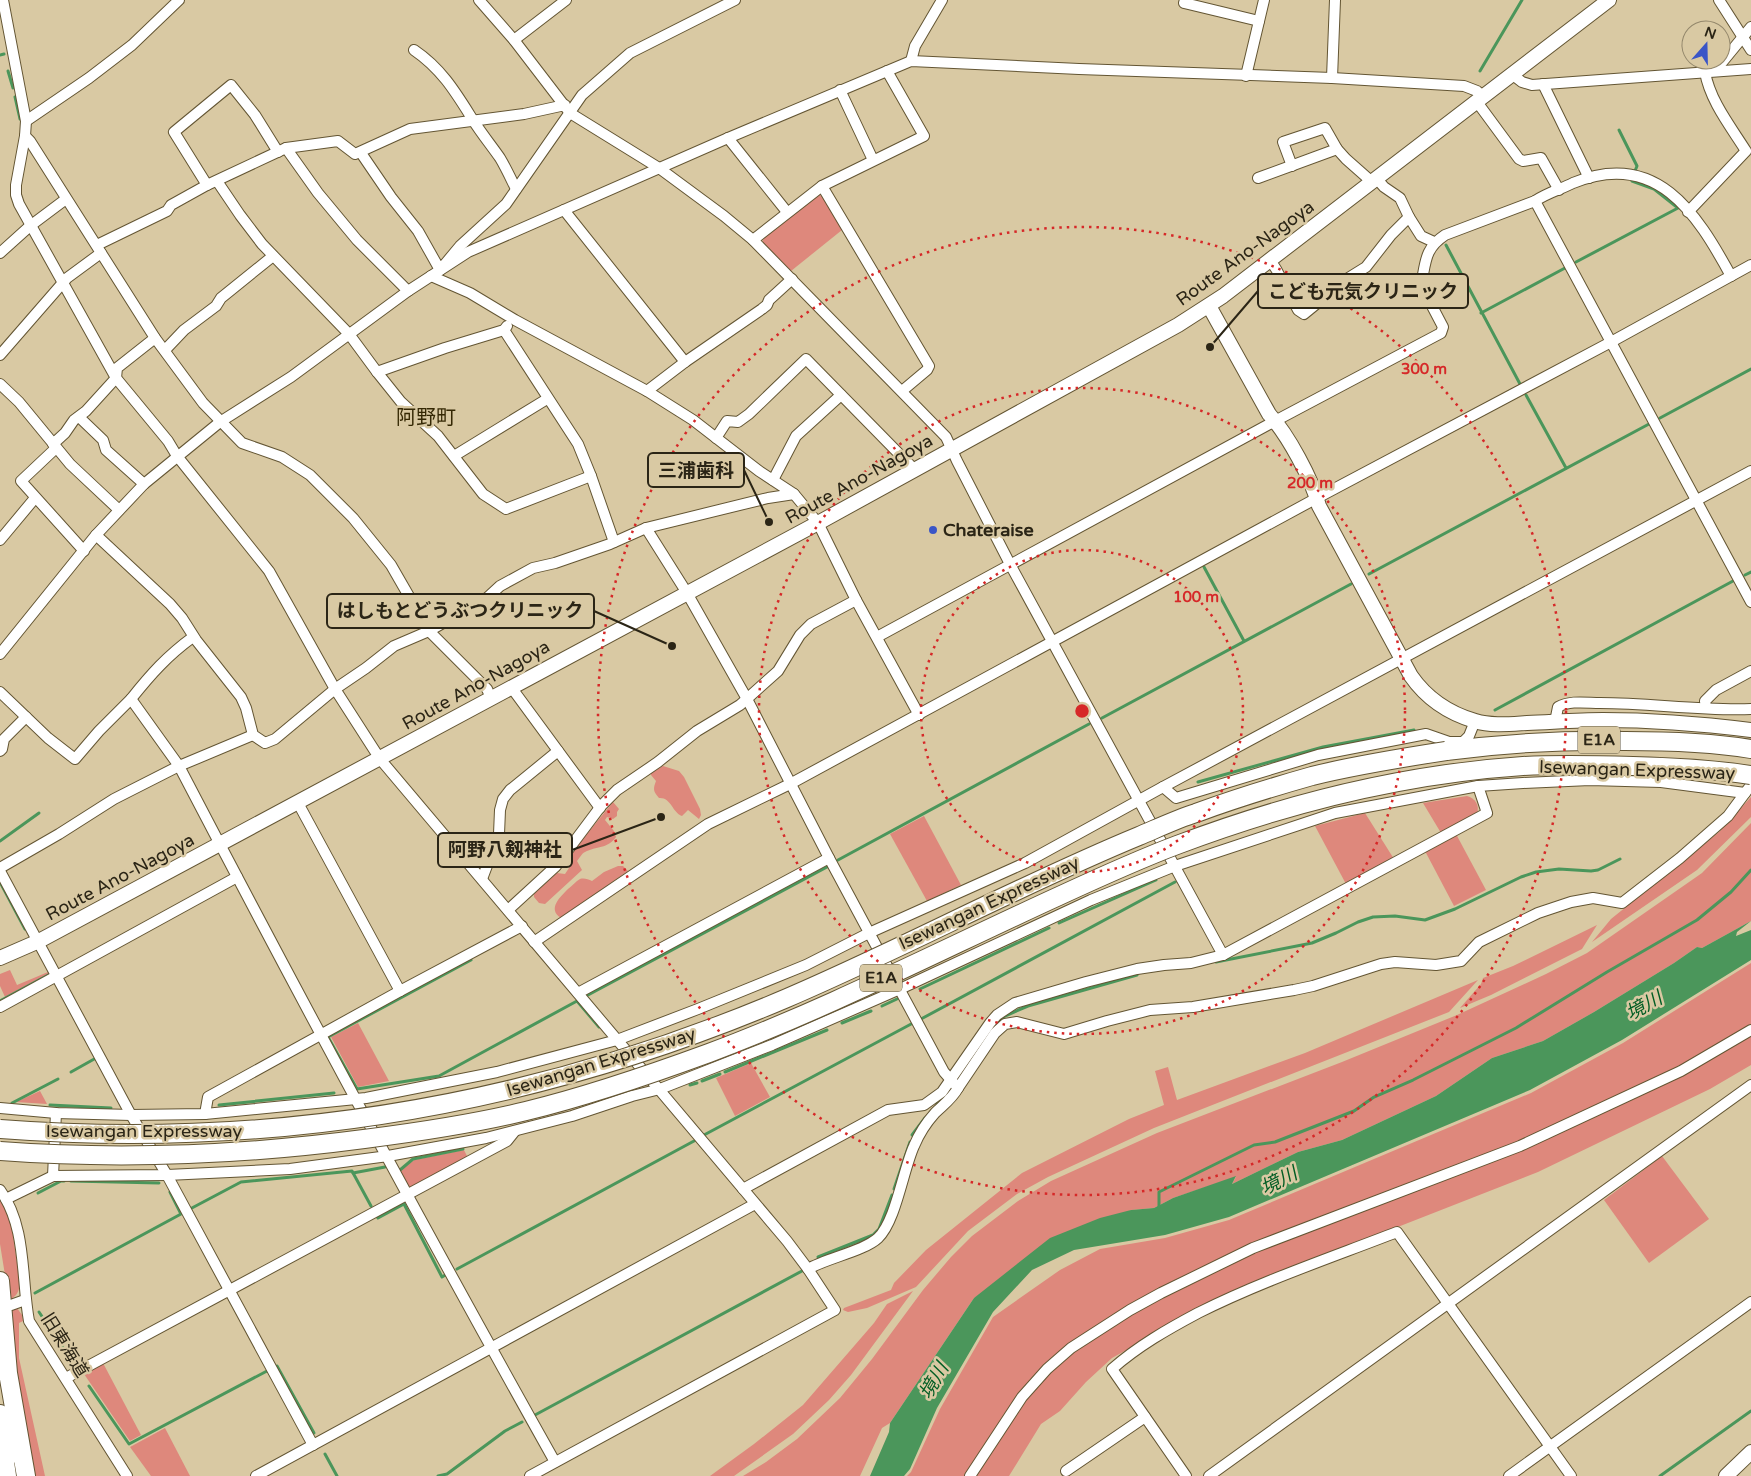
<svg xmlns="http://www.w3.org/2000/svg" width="1751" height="1476" font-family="'Varela Round','Noto Sans JP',sans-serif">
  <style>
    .green { fill: #de887c }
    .water { fill: #4b965b }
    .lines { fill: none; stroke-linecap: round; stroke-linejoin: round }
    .stream { stroke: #4b965b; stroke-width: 3 }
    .street-casing { stroke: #635533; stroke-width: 12 }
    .secondary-casing { stroke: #635533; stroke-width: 16 }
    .highway-casing { stroke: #635533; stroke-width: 20 }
    .street { stroke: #fff; stroke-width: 10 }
    .secondary { stroke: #fff; stroke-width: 14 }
    .highway { stroke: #fff; stroke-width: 18 }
    .highway-bridge-casing { stroke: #635533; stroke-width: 20; stroke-linecap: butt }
    .highway-bridge { stroke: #fff; stroke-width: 18 }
    .ring { fill: none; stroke: #d62828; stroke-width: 2.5; stroke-dasharray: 2.5 5 }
    .poi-dot { fill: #3a55c7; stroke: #d9c9a3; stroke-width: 2 }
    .labels { text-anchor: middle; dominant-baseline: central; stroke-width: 5; stroke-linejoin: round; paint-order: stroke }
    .shield { fill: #d9c9a3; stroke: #5f5640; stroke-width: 1 }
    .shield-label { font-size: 16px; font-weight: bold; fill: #2b2516 }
    .street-label { font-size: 18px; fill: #2b2516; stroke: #d9c9a3 }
    .poi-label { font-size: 18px; font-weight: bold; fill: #2b2516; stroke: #d9c9a3; text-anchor: start }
    .water-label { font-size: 19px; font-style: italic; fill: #025d24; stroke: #d9c9a3 }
    .quarter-label { font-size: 20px; fill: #352804; stroke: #d9c9a3 }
    .centre { fill: #d62828; stroke: #d9c9a3; stroke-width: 2.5 }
    .ring-label { font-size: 15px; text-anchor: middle; font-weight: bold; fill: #d62828; stroke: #d9c9a3; stroke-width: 5; stroke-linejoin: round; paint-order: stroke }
    .leader { fill: none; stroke: #2b2516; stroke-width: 2 }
    .callout-dot { fill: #2b2516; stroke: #d9c9a3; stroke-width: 2 }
    .callout { fill: #d9c9a3; stroke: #2b2516; stroke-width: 2 }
    .callout-label { font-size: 19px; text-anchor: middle; font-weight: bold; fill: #2b2516 }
  </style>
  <rect width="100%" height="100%" fill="#d9c9a3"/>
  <!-- green -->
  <g class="green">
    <path d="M817,194L822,196L842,230L791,271L762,243L764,238Z"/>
    <path d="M663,766L679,771L684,777L700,809L701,815L699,819L688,810L682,816C672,812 671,797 659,798C653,791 653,789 656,781L651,775V773Z"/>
    <path d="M1467,796C1475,798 1480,805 1477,814L1441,833L1423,803Z"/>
    <path d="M1751,797V817L1697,870L1592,942L1611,919L1719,832Z"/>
    <path d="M613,802L619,809L617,812V816L613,819L607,817L605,820L614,831L616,837C608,849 596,846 585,852C581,854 580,858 577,861L582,870L545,904L539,903L534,897V894L557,873L565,874L569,868L565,861Z"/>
    <path d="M1365,813L1394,859L1346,884L1315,826Z"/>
    <path d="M924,816L961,885L927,901L890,834Z"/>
    <path d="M1751,823V921L1702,948L1697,947L1674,963L1594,1012L1543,1041L1492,1058L1436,1096L1342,1140L1298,1152L1232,1184L1236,1177L1173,1198L1154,1208L1131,1210L974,1298L890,1423L882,1428L860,1476H743L766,1462L797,1439L840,1398L872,1359L923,1290L951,1257L972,1236L1018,1201L1051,1181L1157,1133L1342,1062L1457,1015L1546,974L1587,953L1702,873Z"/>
    <path d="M1456,834L1486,890L1454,906L1425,851Z"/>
    <path d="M618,866H623L628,871L561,918C547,909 560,897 568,889C572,886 576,881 580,879C584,878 588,879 592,881L604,872Z"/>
    <path d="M1597,925L1582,949L1491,995L1460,1008L1481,984L1483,978L1513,966Z"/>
    <path d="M1751,963V1065L1710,1089L1538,1172L1339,1250L1195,1312L1112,1358L1086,1382L1060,1411L1041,1424L1009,1476H907L911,1472L940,1409L993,1317L1060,1270L1100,1249L1165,1238L1229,1220L1531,1093L1623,1043Z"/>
    <path d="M10,970L17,985L48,972V974L5,997L0,986V974Z"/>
    <path d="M1478,980L1449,1012L1154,1128L1048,1177L1017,1194L968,1231L916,1287L867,1308L848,1312L843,1310L844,1308L891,1290L894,1283L926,1250L1022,1173L1129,1119L1164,1105L1155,1071L1168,1067L1177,1100L1305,1053Z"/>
    <path d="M358,1023L389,1081L358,1087L331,1037Z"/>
    <path d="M751,1063L770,1097L735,1116L716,1078Z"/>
    <path d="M40,1091L47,1104L16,1102Z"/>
    <path d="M464,1150L468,1158L413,1188L408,1186L400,1171L414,1160Z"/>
    <path d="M1662,1156L1709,1219L1649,1263L1604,1200Z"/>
    <path d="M0,1197L11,1221L20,1284C19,1292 16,1297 9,1300L0,1244Z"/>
    <path d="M913,1291L851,1375L829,1400L793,1434L734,1476H710L754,1444L803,1405L874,1323L887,1304Z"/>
    <path d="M17,1308L22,1315L23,1321L19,1323V1358L45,1476H34L16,1386L9,1309Z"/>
    <path d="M103,1363L141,1435L130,1441L84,1374Z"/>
    <path d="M165,1428L190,1476H151L130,1447Z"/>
  </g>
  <!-- water -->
  <path class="water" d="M1751,921L1737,932L1736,936L1751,930V960L1622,1040L1530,1090L1229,1217L1165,1235L1074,1250L1032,1270L993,1312L937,1408L910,1469L904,1476H870L889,1432L890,1423L974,1298L1050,1238L1100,1218L1131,1210L1154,1208L1173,1198L1236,1176L1232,1184L1298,1152L1342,1140L1436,1096L1492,1058L1543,1041L1594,1012L1674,963L1697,947L1702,948Z"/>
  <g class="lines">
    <!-- stream -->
    <g class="stream">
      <path d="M0,55L4,54"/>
      <path d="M8,71L13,88"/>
      <path d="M1480,71L1522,0"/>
      <path d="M15,97L20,119"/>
      <path d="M1619,130L1637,166L1635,171"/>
      <path d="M1446,245L1520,384"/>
      <path d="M1576,262L1678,208L1654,189L1632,181"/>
      <path d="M1481,313L1565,268"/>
      <path d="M1526,395L1566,468"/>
      <path d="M1660,418L1751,369"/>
      <path d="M1204,567L1244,641"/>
      <path d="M1369,574L1649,424"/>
      <path d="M1745,575L1751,572"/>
      <path d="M1495,710L1733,581"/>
      <path d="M1102,718L1351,584"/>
      <path d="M1198,782L1323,747L1414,730"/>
      <path d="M0,841L39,813"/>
      <path d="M838,860L1089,724"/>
      <path d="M0,882L25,929"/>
      <path d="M1059,923L1156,880"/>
      <path d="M471,960L328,1037L357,1089L439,1076L577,1001L599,1027"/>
      <path d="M1216,962L1312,943L1336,933L1358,922L1373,917L1395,916L1425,920L1455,909L1521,877L1536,872L1559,869L1591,871L1598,870L1620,859"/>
      <path d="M920,989L1049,928"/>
      <path d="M588,995L827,867"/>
      <path d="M0,1001L50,974"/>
      <path d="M882,1006L897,999"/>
      <path d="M921,1019L1175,882"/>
      <path d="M842,1023L871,1011"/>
      <path d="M990,1030L1005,1016L1028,1006L1137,975"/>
      <path d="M71,1072L96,1058"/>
      <path d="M725,1072L827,1030"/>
      <path d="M702,1081L720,1074"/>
      <path d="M690,1085L697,1083"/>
      <path d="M12,1103L58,1079"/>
      <path d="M937,1104L946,1094"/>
      <path d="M50,1105L111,1108"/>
      <path d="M219,1105L334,1093"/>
      <path d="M704,1135L913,1023"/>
      <path d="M912,1135L925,1118"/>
      <path d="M400,1170L413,1159L463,1149"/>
      <path d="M353,1173L385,1167"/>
      <path d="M71,1181L159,1183"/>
      <path d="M894,1189L910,1142"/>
      <path d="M38,1193L61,1181H64"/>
      <path d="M1159,1207V1192L1254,1145L1275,1142L1354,1111L1374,1097L1413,1080L1516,1028L1607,972L1697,920L1731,892L1751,870"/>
      <path d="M190,1209L241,1182L352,1171L371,1206"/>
      <path d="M377,1216L378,1218L404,1204L442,1277L447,1274"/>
      <path d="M818,1257L873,1235L879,1229L892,1195"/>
      <path d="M457,1269L694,1141"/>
      <path d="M35,1293L181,1214L170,1192"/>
      <path d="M39,1312L72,1361"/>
      <path d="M275,1367L277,1366L314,1433"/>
      <path d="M89,1386L129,1444L267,1371"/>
      <path d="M535,1415L802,1271"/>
      <path d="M325,1454L337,1476"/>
      <path d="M438,1476L447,1474L505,1431L522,1422"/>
      <path d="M1660,1476L1751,1411"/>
    </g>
    <defs>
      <g id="street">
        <path d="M3,0L26,121L25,136L16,185V195L19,204L116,378L168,441L177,456L269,571L335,689L380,759L787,1241L808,1269L835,1310L530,1476"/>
        <path d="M479,0L514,40L570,113L659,168L724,216L753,240L946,437L957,461L1011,566L1223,955"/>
        <path d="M1185,0L1184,3L1259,21"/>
        <path d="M1719,0L1751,50"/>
        <path d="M514,40L566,0"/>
        <path d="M414,50C442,69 456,93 473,120C481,133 491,145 500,158C506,168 511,179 516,189"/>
        <path d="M911,61L915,46L942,0"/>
        <path d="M1717,71L1719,66L1751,27"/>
        <path d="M1513,75L1522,82L1532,85L1751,69"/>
        <path d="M1246,76L1264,0"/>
        <path d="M1332,78L1335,0"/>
        <path d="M1543,84L1589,178"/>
        <path d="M840,90L873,160"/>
        <path d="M1477,102L1519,159L1523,161L1541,158L1559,190"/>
        <path d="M26,121L89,78L132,45L179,0"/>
        <path d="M25,136L30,141L155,338L203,403L242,443L282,457L310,475L353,518L391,565L429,631L487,689L491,698"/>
        <path d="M728,138L787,212"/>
        <path d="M286,148L318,193L357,240L408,291"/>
        <path d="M361,153L391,197L418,231L440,270L460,246L506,204L582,95L630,53L735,0"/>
        <path d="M1292,166L1283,142L1325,128L1337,149L1346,159L1372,182"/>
        <path d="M1258,178L1337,149"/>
        <path d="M1377,179L1384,187L1400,198L1409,217L1421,236L1434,242"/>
        <path d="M217,181L240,215L262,244L349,334L377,372L401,402L438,436L483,494L506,509L591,476"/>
        <path d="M207,185L174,132L231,85L255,115L278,152"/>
        <path d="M822,186L929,366L927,370L902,391"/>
        <path d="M1535,201L1751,602"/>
        <path d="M564,210L685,362"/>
        <path d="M1688,212L1746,151C1731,127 1710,101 1705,72"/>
        <path d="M753,240L822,186L924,136L887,71"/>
        <path d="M97,245L167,211L171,205L207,185L286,148L338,141L355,154L410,129L524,114L565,105"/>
        <path d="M0,253L30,226L66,199"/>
        <path d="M1270,260L1276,269L1298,310L1304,314L1326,296L1329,290L1366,267L1391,235L1409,217"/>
        <path d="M431,276L470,293L515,320L647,391L693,420L759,471L794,494L818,523L856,600L919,715"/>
        <path d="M504,330L578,444L591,476L614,542"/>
        <path d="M165,350L184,330L216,306L221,298L273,256"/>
        <path d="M0,355L67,278L101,253"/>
        <path d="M377,372L445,348L504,330L507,326"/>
        <path d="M0,384L19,402L70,464L119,510"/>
        <path d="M647,391L685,362L762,309L767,305L769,300L792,279"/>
        <path d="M79,417L103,440L106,450L144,484"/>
        <path d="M716,438L727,421L738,422L749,414L806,359L910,465L912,471"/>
        <path d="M53,444L65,433L74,420L86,411L116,378L117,368L155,338"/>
        <path d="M56,448L21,481L84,551"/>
        <path d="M454,456L547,399"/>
        <path d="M773,480L796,436L841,395"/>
        <path d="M646,528L687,593L747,699L829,858L944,1072L958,1088L995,1033L1005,1024L1017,1022L1064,1034L1107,1021L1150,1010L1193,1007L1294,990L1313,986L1381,964L1395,962L1436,965L1461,961L1479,942L1538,913L1571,902L1593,898L1622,903L1680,858L1728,816L1751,785"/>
        <path d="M96,535L170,604L182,618L196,640L241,697L246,708L253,735L265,743L275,739L335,689L366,668L394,646L429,631L487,598L500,586L533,568L555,563L610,544L646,528L768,498L794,494"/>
        <path d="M0,540L35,498"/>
        <path d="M877,637L1275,421L1441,333L1443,327L1421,285C1426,262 1424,249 1445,235L1535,201C1547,193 1561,189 1573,183C1656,149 1696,212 1731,276"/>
        <path d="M0,654L96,535L144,484L220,422L291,377L408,291L468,252L728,138L911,61L1079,69L1332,78L1464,86L1477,91L1484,97"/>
        <path d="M511,687L600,808"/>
        <path d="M0,692L48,738L75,759L99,731L131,699L179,766C301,1000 426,1232 555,1462"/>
        <path d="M131,699C151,674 167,656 193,637"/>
        <path d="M1706,708L1705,701L1716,690L1751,671"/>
        <path d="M1555,722L1558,707C1570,700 1587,703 1600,703C1651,703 1701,711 1751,709"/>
        <path d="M0,751L2,749L4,739L26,717"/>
        <path d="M1163,787L1176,798L1318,755L1426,734L1449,742H1463L1469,736L1475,721"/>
        <path d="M298,803L400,991"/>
        <path d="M0,868L59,834L114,799L179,766L253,735"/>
        <path d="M0,871L131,1115L167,1175L313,1445"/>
        <path d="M482,879L499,834L500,810L503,799L510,790L558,751"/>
        <path d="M508,910L556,866L601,806L617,790L658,762L697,731L740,705L778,671L800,635L811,624L856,600"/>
        <path d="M534,942L708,824L790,784L1317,498L1611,342L1751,265"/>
        <path d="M578,993L829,858"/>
        <path d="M0,1007L237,877"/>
        <path d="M0,1108L56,1113L131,1115L205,1114L366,1098L497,1072L617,1040L698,1009L806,965L869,933L1025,863L1163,787L1751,471"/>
        <path d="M205,1114L208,1097L400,991L522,926"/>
        <path d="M53,1176L56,1113"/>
        <path d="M743,1189L888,1110L924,1105L942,1092L990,1023L997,1015L1015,1003L1086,982L1137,969L1164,965L1191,963L1223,955L1487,813L1478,786"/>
        <path d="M0,1190C27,1227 21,1278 29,1321L127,1476"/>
        <path d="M6,1199L53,1176L167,1175L290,1169L388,1156L486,1138L572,1116L632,1096L660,1089L772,1045L900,989L1091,900L1175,866L1335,813L1478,786L1523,783L1590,780L1661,782L1745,793"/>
        <path d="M808,1269C827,1258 864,1251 878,1238C896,1221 903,1170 914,1146C919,1134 926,1123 935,1113C943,1105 952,1099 958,1088"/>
        <path d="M11,1305L25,1300"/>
        <path d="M66,1378L507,1141L515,1131"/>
        <path d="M1066,1471L1145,1417"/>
        <path d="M256,1476L755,1204"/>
        <path d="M970,1476L1022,1397L1047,1369L1071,1348L1130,1310L1161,1293L1253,1248L1520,1146L1681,1071L1751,1030"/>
        <path d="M1186,1476L1112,1369C1138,1346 1168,1329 1198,1313C1262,1281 1330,1258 1397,1232L1571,1476"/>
        <path d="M1209,1476L1751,1085"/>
        <path d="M1509,1476L1751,1302"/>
      </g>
      <g id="secondary">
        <path d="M1209,306L1269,414C1288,435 1312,479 1319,506L1411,676C1427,699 1448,713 1475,721C1491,726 1510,724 1527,723C1553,722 1578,720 1603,720C1653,720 1702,724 1751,730"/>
        <path d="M0,958L39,941L818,523L1178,325L1223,296L1609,0"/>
        <path d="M1726,1476L1751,1452"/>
      </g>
      <g id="highway">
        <path d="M1446,751C1506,743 1565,740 1625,741C1667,741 1709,742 1751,749"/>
        <path d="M0,1281L8,1373L26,1476"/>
        <path d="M0,1414L12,1454"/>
        <path d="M2,1442L7,1476"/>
      </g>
    </defs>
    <!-- street casing -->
    <use href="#street" class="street-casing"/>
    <!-- secondary casing -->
    <use href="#secondary" class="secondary-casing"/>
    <!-- highway casing -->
    <use href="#highway" class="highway-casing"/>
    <!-- street -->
    <use href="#street" class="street"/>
    <!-- secondary -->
    <use href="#secondary" class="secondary"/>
    <!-- highway -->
    <use href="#highway" class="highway"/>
    <defs>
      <g id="highway-bridge">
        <path d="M0,1129C273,1150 536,1105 787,998C906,947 1020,885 1139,836C1158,828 1177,819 1196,813C1234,799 1273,787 1312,776C1356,765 1401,758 1446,751"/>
        <path d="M0,1151C122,1160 243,1155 364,1139C419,1132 473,1124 526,1111C588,1096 649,1075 709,1053C829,1008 943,949 1059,896C1098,878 1137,860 1177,845C1288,803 1404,774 1523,766C1559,764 1596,765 1633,766C1672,767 1712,769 1751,775"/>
      </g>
    </defs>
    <!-- highway-bridge casing -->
    <use href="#highway-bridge" class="highway-bridge-casing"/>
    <!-- highway-bridge -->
    <use href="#highway-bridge" class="highway-bridge"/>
  </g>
  <!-- distance rings -->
  <g class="ring">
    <circle cx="1082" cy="711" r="161"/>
    <circle cx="1082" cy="711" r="323"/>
    <circle cx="1082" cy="711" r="484"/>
  </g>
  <!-- markers -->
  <circle class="poi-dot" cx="933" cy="530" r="5"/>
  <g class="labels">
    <!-- shield labels -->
    <g class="shield">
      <rect x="1578" y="726.5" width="42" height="27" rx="4"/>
      <rect x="860" y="964.5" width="42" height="27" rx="4"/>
    </g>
    <g class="shield-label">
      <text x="1599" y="740">E1A</text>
      <text x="881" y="978">E1A</text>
    </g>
    <!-- street labels -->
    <g class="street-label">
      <text transform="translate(1245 253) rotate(-36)">Route Ano-Nagoya</text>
      <text transform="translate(859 479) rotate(-29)">Route Ano-Nagoya</text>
      <text transform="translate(476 685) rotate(-29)">Route Ano-Nagoya</text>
      <text transform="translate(1637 770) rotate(2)">Isewangan Expressway</text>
      <text transform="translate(120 877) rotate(-28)">Route Ano-Nagoya</text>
      <text transform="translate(989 903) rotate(-25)">Isewangan Expressway</text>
      <text transform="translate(601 1062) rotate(-17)">Isewangan Expressway</text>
      <text x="144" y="1131">Isewangan Expressway</text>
      <text transform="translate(65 1345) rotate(58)">旧東海道</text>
    </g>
    <!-- poi labels -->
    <g class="poi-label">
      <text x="943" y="530">Chateraise</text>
    </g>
    <!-- water labels -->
    <g class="water-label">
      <text transform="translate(1644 1006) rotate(-29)">境川</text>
      <text transform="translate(1279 1181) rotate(-27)">境川</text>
      <text transform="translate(934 1381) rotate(-60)">境川</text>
    </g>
    <!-- quarter labels -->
    <g class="quarter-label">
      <text x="426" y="418">阿野町</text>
    </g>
  </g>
  <circle cx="1082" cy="711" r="8" class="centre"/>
  <g class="ring-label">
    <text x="1424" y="374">300 m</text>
    <text x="1310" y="488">200 m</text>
    <text x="1196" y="602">100 m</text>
  </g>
  <!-- callouts -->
  <path class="leader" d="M1210 347L1258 291M769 522L744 470M672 646L594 611M661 817L572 850"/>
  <g class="callout-dot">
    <circle cx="1210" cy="347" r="5"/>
    <circle cx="769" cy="522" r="5"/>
    <circle cx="672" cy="646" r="5"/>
    <circle cx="661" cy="817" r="5"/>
  </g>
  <g class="callout">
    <rect x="1258" y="274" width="210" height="34" rx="5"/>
    <rect x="648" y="453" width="96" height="34" rx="5"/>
    <rect x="327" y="594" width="267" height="34" rx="5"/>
    <rect x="438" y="833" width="134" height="34" rx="5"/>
  </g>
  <g class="callout-label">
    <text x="1363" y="298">こども元気クリニック</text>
    <text x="696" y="477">三浦歯科</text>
    <text x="460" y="617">はしもとどうぶつクリニック</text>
    <text x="505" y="856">阿野八剱神社</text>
  </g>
  <!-- north arrow -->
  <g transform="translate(1706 45) rotate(20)"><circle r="24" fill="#d9c9a3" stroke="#93876b"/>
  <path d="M0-4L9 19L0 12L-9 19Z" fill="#3a55c7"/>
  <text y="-8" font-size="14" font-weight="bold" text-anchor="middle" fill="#2b2516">N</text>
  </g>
</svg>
